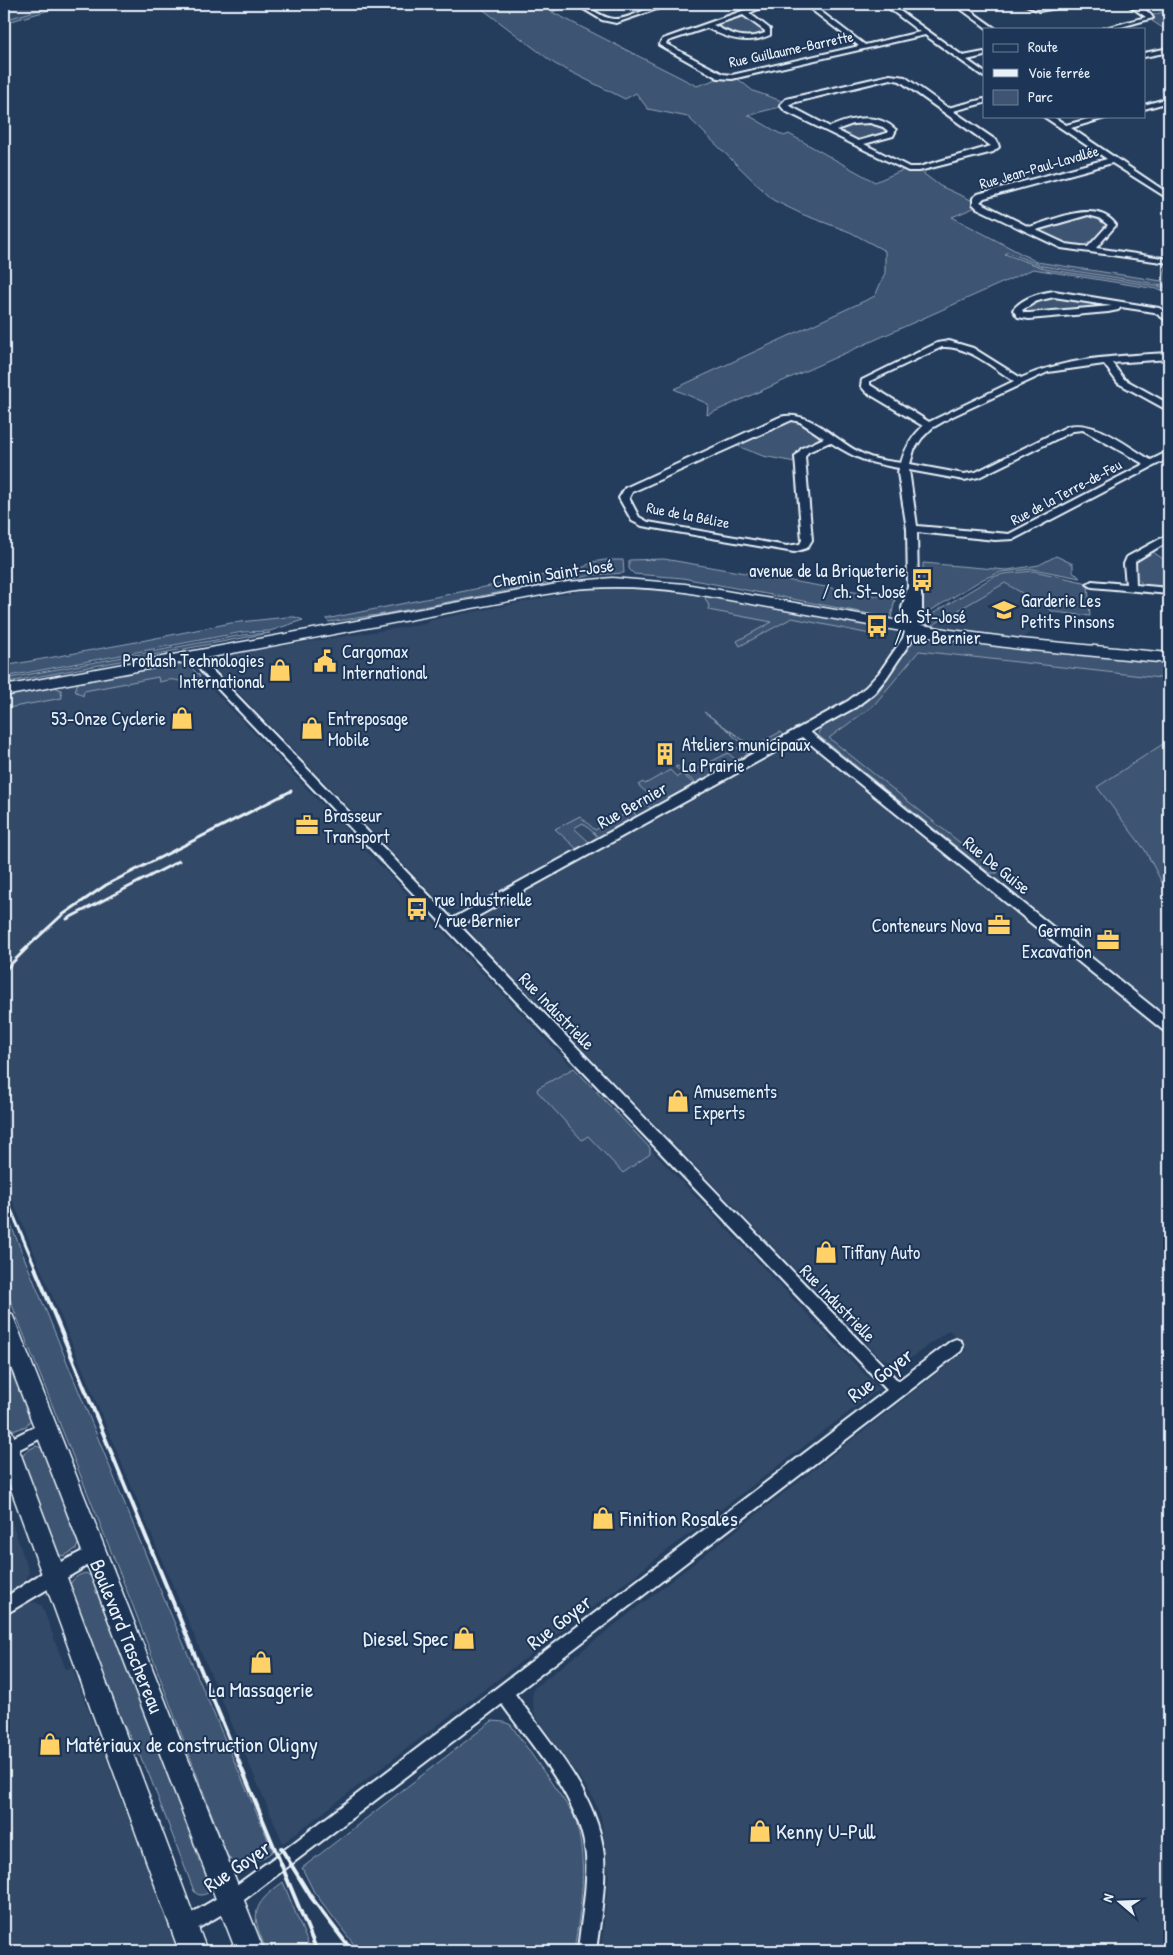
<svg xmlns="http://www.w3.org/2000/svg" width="1173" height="1955" font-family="'Patrick Hand',sans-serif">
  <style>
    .built { fill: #334a68 }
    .green { fill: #3e5472; stroke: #93a2b5 }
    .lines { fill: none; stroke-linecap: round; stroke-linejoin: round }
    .street-casing { stroke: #e8f1f8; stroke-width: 4 }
    .secondary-casing { stroke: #e8f1f8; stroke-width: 3 }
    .primary-casing { stroke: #e8f1f8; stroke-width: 3 }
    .street { fill: #1d3557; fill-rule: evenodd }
    .secondary { fill: #1d3557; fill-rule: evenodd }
    .primary { fill: #1d3557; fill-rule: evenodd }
    .rail-far1 { stroke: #e8f1f8; stroke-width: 3 }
    .rail { stroke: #e8f1f8; stroke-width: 4 }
    .labels { text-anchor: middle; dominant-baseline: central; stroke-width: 4; stroke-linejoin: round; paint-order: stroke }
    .far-street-label { font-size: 15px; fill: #e8f1f8; stroke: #1d3557 }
    .poi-label { font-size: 18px; fill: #e8f1f8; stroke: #1d3557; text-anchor: start }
    .street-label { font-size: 18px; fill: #e8f1f8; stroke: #1d3557 }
    .near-street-label { font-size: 21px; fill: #e8f1f8; stroke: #1d3557 }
    .near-poi-label { font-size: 21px; fill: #e8f1f8; stroke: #1d3557; text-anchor: start }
  </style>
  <rect width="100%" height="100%" fill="#253d5d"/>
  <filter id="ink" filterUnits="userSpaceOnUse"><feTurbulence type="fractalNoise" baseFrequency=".02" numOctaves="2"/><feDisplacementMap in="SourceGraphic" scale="10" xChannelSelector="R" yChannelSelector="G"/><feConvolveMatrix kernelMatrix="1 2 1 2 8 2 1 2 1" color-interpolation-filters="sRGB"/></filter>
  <g filter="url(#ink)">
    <!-- built -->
    <g class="built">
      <path d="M4,4H40L45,7L4,20Z"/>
      <path d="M1005,583L1054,612L1022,639L931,627V625L943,617Z"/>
      <path d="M605,586H628L690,592L888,628L896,633L899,639L868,683L847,700L469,908L460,910H451L442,904L215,668L213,664L216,658L224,655L425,624L432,620Z"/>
      <path d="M919,651L1169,679V740L1097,787L1145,850L1169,896V1018L824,742L879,700Z"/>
      <path d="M175,664H186L190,666L879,1389L283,1843L164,1565L4,1180V696Z"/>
      <path d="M797,742L808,745L1169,1035V1951H601L609,1874L601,1816L591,1794L535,1715L532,1697L534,1688L967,1350L949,1330L907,1361L894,1364L880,1357L473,936L470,927L477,918Z"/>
      <path d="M11,1520L29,1572L25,1584L4,1598V1525Z"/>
      <path d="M30,1600L31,1603L35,1602L42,1606L66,1670L72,1667L178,1951H4V1617Z"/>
    </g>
    <!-- green -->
    <g class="green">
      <path d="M40,4H71L4,23V20L45,8Z"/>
      <path d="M481,4H574L552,12L697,86L720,78L738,79L753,91L782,101L780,107L748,115L784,136L789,134L875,182L903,170L920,171L940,186L971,200L976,207L952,217L1037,262L1162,281L1167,264L1169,265V286L1042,266L1007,252L1005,254L1046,269L1169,288V291L1033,269L707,415L708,404L674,389L875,296L885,273V251L850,232L804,215L773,200L688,117L648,109L636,93L625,99L555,64L481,8Z"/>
      <path d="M1169,10V32L1152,21L1154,18L1153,15Z"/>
      <path d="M738,17L748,18L765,32C751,44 729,36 716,26Z"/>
      <path d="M874,121L888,131L859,140L840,132L843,128Z"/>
      <path d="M1091,215L1098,217L1107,224C1102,230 1092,243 1084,245C1072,249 1048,239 1040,231L1044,228Z"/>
      <path d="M1051,296L1104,304L1105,306L1031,313L1024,310Z"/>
      <path d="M790,421C800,420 814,428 819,437L817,440L797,452L795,462L763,456L735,445Z"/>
      <path d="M1153,552L1169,563V588L1144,585L1137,579L1136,563Z"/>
      <path d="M1056,556L1073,564V571L1080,578L1033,569L1001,572L983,579L930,611L923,620V563L1007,570L1039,565Z"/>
      <path d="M664,559L895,599L891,618L683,578L634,574L629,569V560Z"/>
      <path d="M605,560H623L624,573L593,575L384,614L329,622L326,619L584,567L592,562Z"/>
      <path d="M1034,571L1088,583L1090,616L1054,612L1005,583L931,626L925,623L935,612L993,577L1003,574Z"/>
      <path d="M708,595L877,626L879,629L875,635L792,618L740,646L737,641L772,622L708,610L709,606L705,598Z"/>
      <path d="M287,617H295L303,620L270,631L243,632L4,677V666L131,643L231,623Z"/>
      <path d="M270,633L253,636L4,683V679L242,635Z"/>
      <path d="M920,636L1021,648L1169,661V679L919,651L874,705L829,738L998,873H989L819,736L818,733L821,728L862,705L878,692L915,639Z"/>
      <path d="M182,663L190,666L200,676C194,687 185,682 175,680C170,679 164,681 159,682L158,677L84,691L83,696L75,691L78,682Z"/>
      <path d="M55,687L61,690L62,698L8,708L4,704V696Z"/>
      <path d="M704,712L753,747L780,732L783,735L748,754L737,748L743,744L731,734L732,733Z"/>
      <path d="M1169,740V896L1145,850L1097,787Z"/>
      <path d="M728,753L735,759L734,762L696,783L675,767L678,766L687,774Z"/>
      <path d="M670,770L677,777L682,774L694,784L651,808L643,803L653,798L638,785L643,782L645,784Z"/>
      <path d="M633,810L636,816L598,837L583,823L574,828L589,842L577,849L555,829L580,816L595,830Z"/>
      <path d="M574,1068L650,1148V1154L623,1173L588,1136L582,1140L537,1091L538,1088Z"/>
      <path d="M4,1208L156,1580L273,1851C248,1870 227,1871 220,1836L133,1606L4,1285Z"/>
      <path d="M4,1344L31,1419L26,1426L16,1430L9,1428L4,1415Z"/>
      <path d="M36,1446L44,1449L79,1542L76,1549L64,1556L57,1554L21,1459L26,1451Z"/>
      <path d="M86,1573L93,1578L211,1881L208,1893C201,1896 198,1896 194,1891L148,1772L111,1700L69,1587C72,1579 77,1575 86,1573Z"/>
      <path d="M492,1721L504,1722L511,1725L574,1815C589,1861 581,1905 574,1951H359L314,1892L302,1868Z"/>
      <path d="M283,1882L311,1951H267C251,1916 250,1906 283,1882Z"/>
    </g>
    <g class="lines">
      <defs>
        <g id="street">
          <path d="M575,4C590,4 600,19 615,19C633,19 651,3 671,4L616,23L602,20Z"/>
          <path d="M762,4H771L749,13L770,29V35C747,45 729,39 707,28L668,41L666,44L723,74L732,75L859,46L804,4H811L865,45L920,32L883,4H890L963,56L984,52V56L967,60L984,72V77L925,35L732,79L718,78L659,45L663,39ZM743,15L765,31V33C745,41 731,34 713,25Z"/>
          <path d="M954,4H961L996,29H988Z"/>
          <path d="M1024,4H1032L1040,7L1061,4L1057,8L1039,11Z"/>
          <path d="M1127,4C1137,4 1147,9 1153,18L1114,29H1102L1146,17Z"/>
          <path d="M1169,48V52L1144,57V53Z"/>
          <path d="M890,75L905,77L948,108L984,99V103L953,111L997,141L999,147L993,152L919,171H908L785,111L780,105L786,99ZM890,79L900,81L991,146L919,167H909L864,144L893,136L896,130C878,112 851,118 830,127L788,105L792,103ZM870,123L883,127L888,131L887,133L858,141L836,130L853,124Z"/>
          <path d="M1166,86H1169V95H1166L1164,90Z"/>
          <path d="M1169,98V102L1144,109V105Z"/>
          <path d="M1043,116H1052L1066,125L1099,116H1112L1071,128L1169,194V199L1112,163L984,198L980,202L1029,227C1055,220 1097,198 1116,225L1096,248L1169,259V263L1061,248L977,208L973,204V198L978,194L1107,159ZM1088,215L1099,218L1108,225L1088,247L1066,244L1036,230Z"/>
          <path d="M1054,291L1159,308L1169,314V322L1154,312L1121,307L1118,310L1108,312L1029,319L1018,317L1013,310C1022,298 1039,293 1054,291ZM1054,297L1112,306L1029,313H1024L1022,310L1037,301Z"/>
          <path d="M949,341L973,348L1021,378C1067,357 1119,356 1169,353V359L1112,363L1124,379L1169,404V411L1118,383L1104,364L1048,372L953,416L932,428L922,438L914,450L910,464L964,474L976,472L1068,426C1097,420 1126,446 1151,460L1169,451V458L1014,539L995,540L917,532L918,587L922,598V614L913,638L887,677L874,693L856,707L810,732L1169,1020V1032L1164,1031L802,737L460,926L898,1381L951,1341L956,1339L961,1341L963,1346L961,1351L515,1694C549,1742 599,1795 604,1856C606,1887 600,1921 596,1951H578C581,1920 588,1887 586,1856C582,1801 533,1748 502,1704L236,1906L190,1933L184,1936L178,1933L175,1927L178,1921L224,1894L275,1857L887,1390L201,671L191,654L192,652H200L209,667L452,919L848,701L866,687L879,673L903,638L906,629L902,608L908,587L907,529L898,473L899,468C867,462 858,460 830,442L808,452L805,457L812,540L807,548L794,552L642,526L632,521L619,498L625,488L780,417C812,409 835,442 863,454C874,460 888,461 901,463C905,448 912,437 923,426L866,392L861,386L862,380L937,343ZM942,347C968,345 993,368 1014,381L929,422L870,385V381ZM792,420L800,422L824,438L802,448L795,457L802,540L800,544L787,546L648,522L639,517L629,498L632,492ZM1083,430L1144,464L1009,534L917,526L909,470L964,480L979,477L1073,431Z"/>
          <path d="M1169,534V541L1135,561L1136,585L1169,588V594L1092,587L1087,584L1092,581L1126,584L1124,564L1127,557Z"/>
          <path d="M46,1421L51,1423L54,1428L51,1433L4,1457V1442Z"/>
          <path d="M94,1545L100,1548L102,1553L100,1558L4,1615V1598L48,1569Z"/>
        </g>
        <path id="secondary" d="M612,578L685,584L951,630L1021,639L1169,653V663L1021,649L951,640L685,592C646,587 607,585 568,590L4,696V686L568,582Z"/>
        <g id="primary">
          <path d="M4,1311L12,1314L15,1321L264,1951H236L4,1349Z"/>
          <path d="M4,1428L12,1431L207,1951H179L4,1470Z"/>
        </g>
      </defs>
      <!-- street casing -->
      <use href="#street" class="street-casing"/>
      <!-- secondary casing -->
      <use href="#secondary" class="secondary-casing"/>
      <!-- primary casing -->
      <use href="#primary" class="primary-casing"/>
      <!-- street -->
      <use href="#street" class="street"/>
      <!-- secondary -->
      <use href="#secondary" class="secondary"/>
      <!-- primary -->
      <use href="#primary" class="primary"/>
      <!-- rail-far1 -->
      <g class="rail-far1">
        <path d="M67,919L179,861"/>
        <path d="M22,952L61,916L106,885L291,791"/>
        <path d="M4,971L27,948"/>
        <path d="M4,1193L36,1269"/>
      </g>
      <!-- rail -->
      <g class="rail">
        <path d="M35,1268L317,1951"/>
        <path d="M281,1848L311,1897L352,1951"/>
      </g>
    </g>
  </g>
  <!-- icons -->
  <defs>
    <symbol id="bus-bare" viewBox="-9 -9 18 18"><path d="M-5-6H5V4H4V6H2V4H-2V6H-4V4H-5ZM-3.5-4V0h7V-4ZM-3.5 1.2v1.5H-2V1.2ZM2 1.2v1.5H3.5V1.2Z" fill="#ffd166" stroke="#1d3557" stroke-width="2.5" paint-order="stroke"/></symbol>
    <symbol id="school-bare" viewBox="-9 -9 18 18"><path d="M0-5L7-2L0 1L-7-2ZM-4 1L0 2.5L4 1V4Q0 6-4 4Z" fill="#ffd166" stroke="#1d3557" stroke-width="2.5" paint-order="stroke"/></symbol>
    <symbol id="civic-bare" viewBox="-9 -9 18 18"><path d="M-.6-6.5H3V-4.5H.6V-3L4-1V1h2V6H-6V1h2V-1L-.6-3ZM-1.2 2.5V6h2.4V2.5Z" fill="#ffd166" stroke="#1d3557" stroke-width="2.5" paint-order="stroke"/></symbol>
    <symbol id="shop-bare" viewBox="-9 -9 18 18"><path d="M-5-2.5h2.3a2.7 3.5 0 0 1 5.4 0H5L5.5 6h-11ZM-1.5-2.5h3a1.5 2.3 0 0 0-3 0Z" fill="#ffd166" stroke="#1d3557" stroke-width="2.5" paint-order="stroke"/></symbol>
    <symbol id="building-bare" viewBox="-9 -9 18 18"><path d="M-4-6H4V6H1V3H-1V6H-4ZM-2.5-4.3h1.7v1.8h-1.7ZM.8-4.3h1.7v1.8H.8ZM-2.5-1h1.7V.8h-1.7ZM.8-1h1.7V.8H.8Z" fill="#ffd166" stroke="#1d3557" stroke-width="2.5" paint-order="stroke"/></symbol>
    <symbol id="office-bare" viewBox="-9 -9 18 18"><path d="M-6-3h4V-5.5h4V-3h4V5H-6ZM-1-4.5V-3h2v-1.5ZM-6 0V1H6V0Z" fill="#ffd166" stroke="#1d3557" stroke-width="2.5" paint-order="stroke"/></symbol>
  </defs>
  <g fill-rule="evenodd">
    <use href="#bus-bare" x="906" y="564" width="32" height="32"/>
    <use href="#school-bare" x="988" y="594" width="32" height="32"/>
    <use href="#bus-bare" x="861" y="610" width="32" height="32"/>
    <use href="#civic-bare" x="309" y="645" width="32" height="32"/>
    <use href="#shop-bare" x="264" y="654" width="32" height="32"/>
    <use href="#shop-bare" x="166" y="702" width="32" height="32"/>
    <use href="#shop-bare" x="296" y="712" width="32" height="32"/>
    <use href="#building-bare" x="649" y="738" width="32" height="32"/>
    <use href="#office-bare" x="291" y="809" width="32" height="32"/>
    <use href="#bus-bare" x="401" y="893" width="32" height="32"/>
    <use href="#office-bare" x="983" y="909" width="32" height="32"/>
    <use href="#office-bare" x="1092" y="924" width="32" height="32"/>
    <use href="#shop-bare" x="662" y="1085" width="32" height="32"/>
    <use href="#shop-bare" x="810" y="1236" width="32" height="32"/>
    <use href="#shop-bare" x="587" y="1502" width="32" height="32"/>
    <use href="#shop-bare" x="448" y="1622" width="32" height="32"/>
    <use href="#shop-bare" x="245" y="1646" width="32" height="32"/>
    <use href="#shop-bare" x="34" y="1728" width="32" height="32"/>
    <use href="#shop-bare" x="744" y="1815" width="32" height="32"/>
  </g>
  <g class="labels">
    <!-- far-street labels -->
    <g class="far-street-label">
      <text transform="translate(791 49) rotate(-12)">Rue Guillaume-Barrette</text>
      <text transform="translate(1039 167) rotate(-16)">Rue Jean-Paul-Lavallée</text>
      <text transform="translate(1066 492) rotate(-28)">Rue de la Terre-de-Feu</text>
      <text transform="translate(688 515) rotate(11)">Rue de la Bélize</text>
    </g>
    <!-- poi labels -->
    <g class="poi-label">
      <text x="906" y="570" text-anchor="end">avenue de la Briqueterie<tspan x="906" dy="21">/ ch. St-José</tspan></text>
      <text x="1021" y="600">Garderie Les<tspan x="1021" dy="21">Petits Pinsons</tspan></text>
      <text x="894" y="616">ch. St-José<tspan x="894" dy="21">/ rue Bernier</tspan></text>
      <text x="342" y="651">Cargomax<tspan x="342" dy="21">International</tspan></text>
      <text x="264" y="660" text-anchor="end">Proflash Technologies<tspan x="264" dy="21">International</tspan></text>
      <text x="166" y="718" text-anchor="end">53-Onze Cyclerie</text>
      <text x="328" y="718">Entreposage<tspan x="328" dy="21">Mobile</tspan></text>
      <text x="682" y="744">Ateliers municipaux<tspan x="682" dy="21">La Prairie</tspan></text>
      <text x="324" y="815">Brasseur<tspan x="324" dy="21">Transport</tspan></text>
      <text x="434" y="899">rue Industrielle<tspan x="434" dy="21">/ rue Bernier</tspan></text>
      <text x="982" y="925" text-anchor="end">Conteneurs Nova</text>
      <text x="1092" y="930" text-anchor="end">Germain<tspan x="1092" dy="21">Excavation</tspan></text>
      <text x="694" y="1091">Amusements<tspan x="694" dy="21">Experts</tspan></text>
      <text x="842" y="1252">Tiffany Auto</text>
    </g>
    <!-- street labels -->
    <g class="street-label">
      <text transform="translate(553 573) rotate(-8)">Chemin Saint-José</text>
      <text transform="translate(632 805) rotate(-29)">Rue Bernier</text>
      <text transform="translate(997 865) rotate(39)">Rue De Guise</text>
      <text transform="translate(557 1011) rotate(46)">Rue Industrielle</text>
      <text transform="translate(838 1303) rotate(46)">Rue Industrielle</text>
    </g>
    <!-- near-street labels -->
    <g class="near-street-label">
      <text transform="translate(880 1375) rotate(-37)">Rue Goyer</text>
      <text transform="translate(559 1622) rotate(-38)">Rue Goyer</text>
      <text transform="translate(127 1636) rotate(68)">Boulevard Taschereau</text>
      <text transform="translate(237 1866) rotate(-34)">Rue Goyer</text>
    </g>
    <!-- near-poi labels -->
    <g class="near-poi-label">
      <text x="620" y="1518">Finition Rosales</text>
      <text x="448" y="1638" text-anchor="end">Diesel Spec</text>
      <text x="261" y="1689" text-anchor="middle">La Massagerie</text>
      <text x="66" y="1744">Matériaux de construction Oligny</text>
      <text x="776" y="1831">Kenny U-Pull</text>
    </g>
  </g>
  <!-- margin -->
  <rect width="1173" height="1955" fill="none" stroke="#1d3557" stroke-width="20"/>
  <rect x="10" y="10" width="1153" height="1935" fill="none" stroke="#e8f1f8" stroke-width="2" filter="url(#ink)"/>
  <!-- legend -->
  <rect x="983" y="28" width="162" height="90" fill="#1d3557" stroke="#6e8097"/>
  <rect x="993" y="44" width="25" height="8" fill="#1d3557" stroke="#6e8097"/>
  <text x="1028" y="52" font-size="15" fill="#e8f1f8">Route</text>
  <rect x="993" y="69" width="25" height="8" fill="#e8f1f8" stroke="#6e8097"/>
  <text x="1028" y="78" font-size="15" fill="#e8f1f8">Voie ferrée</text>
  <rect x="993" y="90" width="25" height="15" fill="#3e5472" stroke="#6e8097"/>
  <text x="1028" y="102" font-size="15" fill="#e8f1f8">Parc</text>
  <!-- north arrow -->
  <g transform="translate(1120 1902) rotate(289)" stroke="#1d3557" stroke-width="4" paint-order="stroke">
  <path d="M0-4L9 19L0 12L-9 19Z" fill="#e8f1f8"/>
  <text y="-8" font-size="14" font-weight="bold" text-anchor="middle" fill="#e8f1f8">N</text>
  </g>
</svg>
